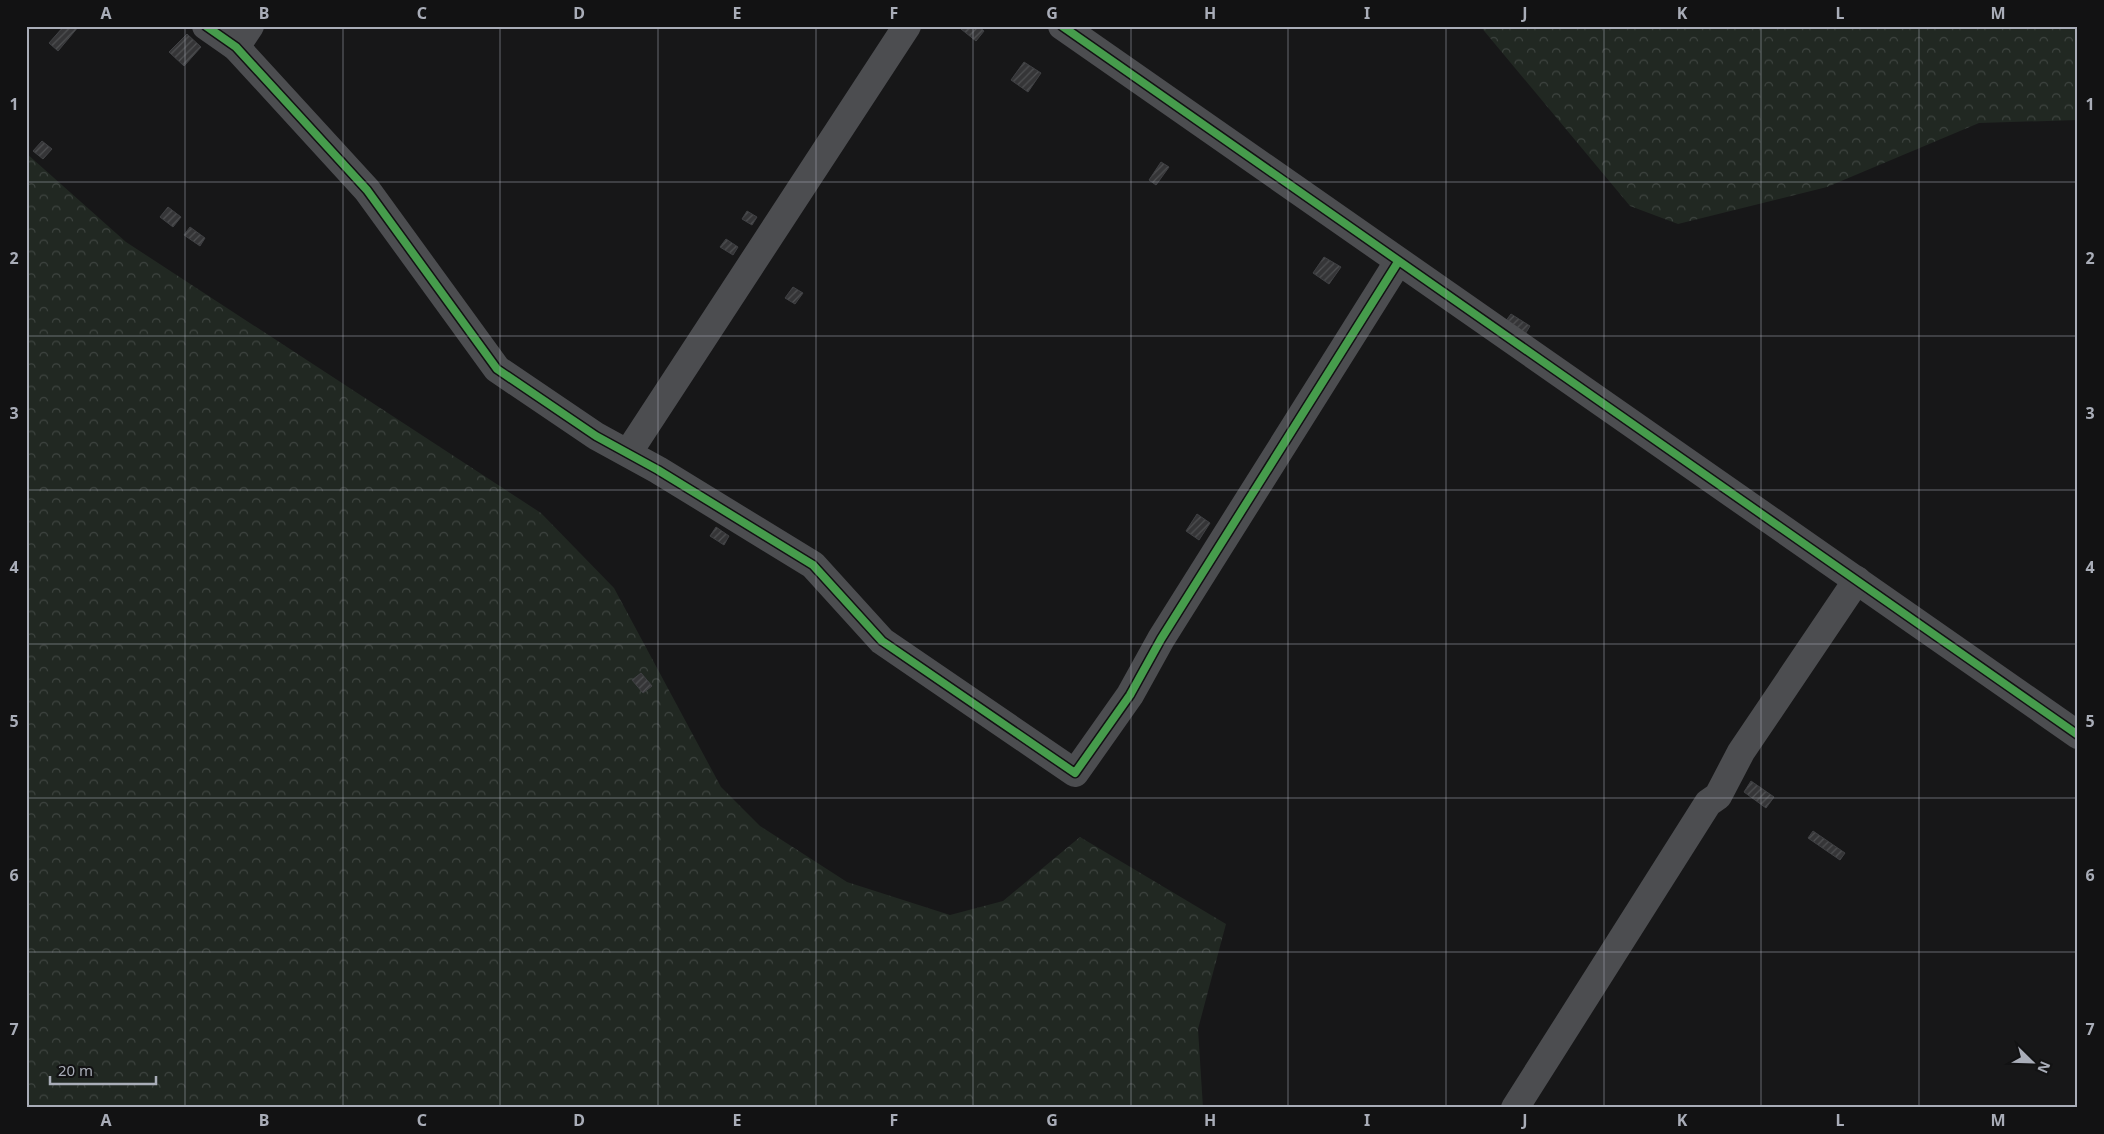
<svg xmlns="http://www.w3.org/2000/svg" width="2104" height="1134" font-family="'Noto Sans',sans-serif">
  <style>
    .forest { fill: url(#forest-crowns) }
    .building { fill: url(#building-hatch); stroke: #404144 }
    .lines { fill: none; stroke-linecap: round; stroke-linejoin: round }
    .minor { stroke: #4c4d50; stroke-width: 28 }
    .cycleway-casing { stroke: #121213; stroke-width: 11 }
    .cycleway { stroke: #469c4c; stroke-width: 8 }
    .grid { fill: none; stroke: #a9adb8; stroke-width: 1; stroke-opacity: 0.55 }
    .neatline { fill: none; stroke: #a9adb8; stroke-width: 2 }
    .grid-label { font-size: 16px; text-anchor: middle; font-weight: bold; fill: #a9adb8 }
  </style>
  <defs>
    <pattern id="forest-crowns" width="20" height="18" patternUnits="userSpaceOnUse" patternTransform="scale(1.25)"><rect width="20" height="18" fill="#212822"/><path d="M2 6a3 3 0 1 1 6 0M12 15a3 3 0 1 1 6 0" fill="none" stroke="#3e4440"/></pattern>
    <pattern id="building-hatch" width="6" height="6" patternUnits="userSpaceOnUse" patternTransform="scale(1.25)"><rect width="6" height="6" fill="#353537"/><path d="M-1 1l2-2M0 6l6-6M5 7l2-2" fill="none" stroke="#4f5052"/></pattern>
  </defs>
  <rect width="100%" height="100%" fill="#171718"/>
  <!-- forest -->
  <g class="forest">
    <path d="M1480,26H2078V120L1979,123L1827,187L1678,224L1630,206Z"/>
    <path d="M26,153L126,242L541,513L614,588L721,787L760,826L847,882L950,915L1003,901L1080,837L1226,924L1198,1029L1203,1108H26Z"/>
  </g>
  <!-- building -->
  <g class="building">
    <path d="M64,26H79L58,51L49,43Z"/>
    <path d="M963,26H978L984,31L976,41L961,29Z"/>
    <path d="M187,34L201,47L184,66L169,52Z"/>
    <path d="M1024,62L1041,73L1028,92L1011,80Z"/>
    <path d="M42,141L52,149L43,159L33,151Z"/>
    <path d="M1161,162L1169,167L1156,185L1149,180Z"/>
    <path d="M168,207L181,217L173,227L160,217Z"/>
    <path d="M747,211L757,217L752,225L742,219Z"/>
    <path d="M190,227L205,238L200,246L184,235Z"/>
    <path d="M726,239L738,247L733,255L720,247Z"/>
    <path d="M1324,257L1341,267L1329,284L1313,273Z"/>
    <path d="M793,287L803,293L795,304L785,298Z"/>
    <path d="M1511,314L1530,326L1524,336L1505,322Z"/>
    <path d="M1197,514L1210,523L1199,540L1186,531Z"/>
    <path d="M716,527L729,536L724,545L710,536Z"/>
    <path d="M641,673L652,686L643,693L632,680Z"/>
    <path d="M1751,781L1774,797L1766,808L1744,792Z"/>
    <path d="M1813,831L1845,853L1840,860L1808,838Z"/>
  </g>
  <g class="lines">
    <!-- minor -->
    <g class="minor">
      <path d="M206,26L236,47L367,190L497,369L596,436L658,470L813,565L882,641L1075,773L1130,695L1161,639L1398,262"/>
      <path d="M1062,26L2078,735"/>
      <path d="M236,47L250,26"/>
      <path d="M628,453L907,26"/>
      <path d="M1515,1108L1708,803L1718,796L1741,752L1857,580"/>
    </g>
    <defs>
      <g id="cycleway">
        <path d="M206,26L236,47L367,190L497,369L596,436L658,470L813,565L882,641L1075,773L1130,695L1161,639L1398,262"/>
        <path d="M1062,26L2078,735"/>
      </g>
    </defs>
    <!-- cycleway casing -->
    <use href="#cycleway" class="cycleway-casing"/>
    <!-- cycleway -->
    <use href="#cycleway" class="cycleway"/>
  </g>
  <!-- grid -->
  <path class="grid" d="M185,26V1108M343,26V1108M500,26V1108M658,26V1108M816,26V1108M973,26V1108M1131,26V1108M1288,26V1108M1446,26V1108M1604,26V1108M1761,26V1108M1919,26V1108M26,182H2078M26,336H2078M26,490H2078M26,644H2078M26,798H2078M26,952H2078"/>
  <!-- border -->
  <rect width="2104" height="1134" fill="none" stroke="#121213" stroke-width="55"/>
  <!-- north arrow -->
  <g transform="translate(2032 1062) rotate(113)" stroke="#121213" stroke-width="4" paint-order="stroke">
  <path d="M0-4L9 19L0 12L-9 19Z" fill="#a9adb8"/>
  <text y="-8" font-size="14" font-weight="bold" text-anchor="middle" fill="#a9adb8">N</text>
  </g>
  <!-- scale -->
  <path d="M50 1076v8h106v-8" fill="none" stroke="#a9adb8" stroke-width="2.5"/>
  <text x="58" y="1076" font-size="15" fill="#a9adb8" stroke="#121213" stroke-width="4" paint-order="stroke">20 m</text>
  <rect x="28" y="28" width="2048" height="1078" class="neatline"/>
  <g class="grid-label">
    <text x="106" y="19">A</text>
    <text x="264" y="19">B</text>
    <text x="422" y="19">C</text>
    <text x="579" y="19">D</text>
    <text x="737" y="19">E</text>
    <text x="894" y="19">F</text>
    <text x="1052" y="19">G</text>
    <text x="1210" y="19">H</text>
    <text x="1367" y="19">I</text>
    <text x="1525" y="19">J</text>
    <text x="1682" y="19">K</text>
    <text x="1840" y="19">L</text>
    <text x="1998" y="19">M</text>
    <text x="14" y="110">1</text>
    <text x="2090" y="110">1</text>
    <text x="14" y="264">2</text>
    <text x="2090" y="264">2</text>
    <text x="14" y="419">3</text>
    <text x="2090" y="419">3</text>
    <text x="14" y="573">4</text>
    <text x="2090" y="573">4</text>
    <text x="14" y="727">5</text>
    <text x="2090" y="727">5</text>
    <text x="14" y="881">6</text>
    <text x="2090" y="881">6</text>
    <text x="14" y="1035">7</text>
    <text x="2090" y="1035">7</text>
    <text x="106" y="1126">A</text>
    <text x="264" y="1126">B</text>
    <text x="422" y="1126">C</text>
    <text x="579" y="1126">D</text>
    <text x="737" y="1126">E</text>
    <text x="894" y="1126">F</text>
    <text x="1052" y="1126">G</text>
    <text x="1210" y="1126">H</text>
    <text x="1367" y="1126">I</text>
    <text x="1525" y="1126">J</text>
    <text x="1682" y="1126">K</text>
    <text x="1840" y="1126">L</text>
    <text x="1998" y="1126">M</text>
  </g>
</svg>
